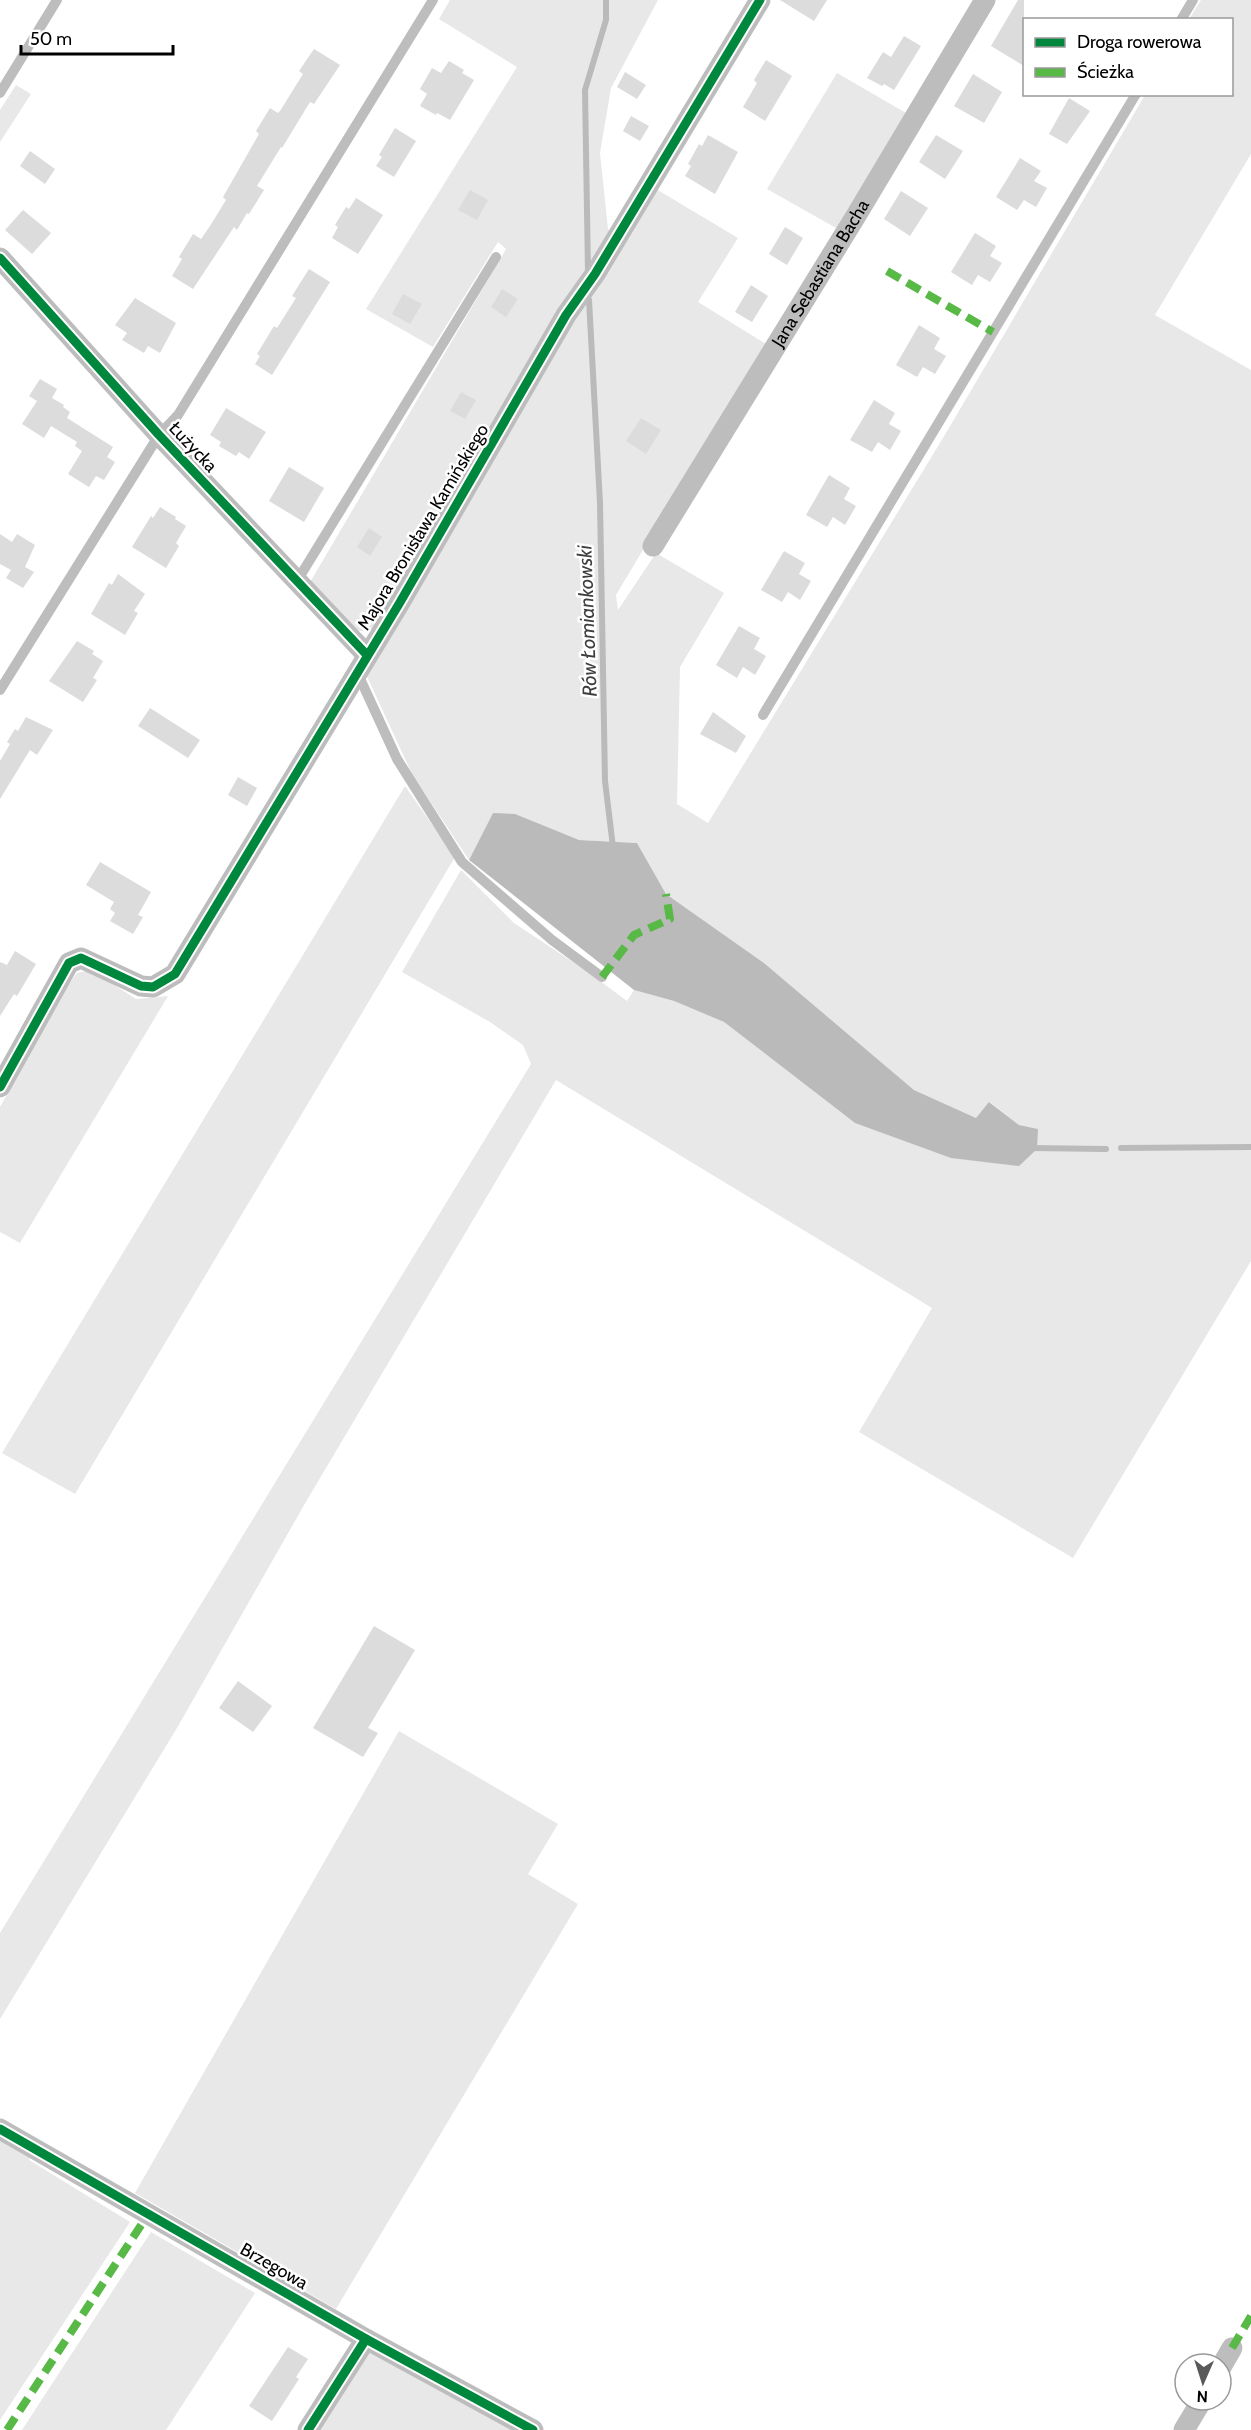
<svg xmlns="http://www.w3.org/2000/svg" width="1251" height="2430" font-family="Cabin,sans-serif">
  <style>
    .green { fill: #e8e8e8 }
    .water { fill: #bababa }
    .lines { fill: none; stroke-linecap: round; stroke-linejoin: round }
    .stream { stroke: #bababa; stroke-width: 6 }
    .building { fill: #dcdcdc }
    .service { stroke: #bdbdbd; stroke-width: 10 }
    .minor { stroke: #bdbdbd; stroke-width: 21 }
    .quiet { stroke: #58b947; stroke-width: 8; stroke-dasharray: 15 8; stroke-linecap: butt }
    .cycleway-casing { stroke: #fff; stroke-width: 13 }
    .cycleway { stroke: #00873e; stroke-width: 9 }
    .labels { text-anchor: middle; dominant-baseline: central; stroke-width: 5; stroke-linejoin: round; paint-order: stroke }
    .street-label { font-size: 18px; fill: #000; stroke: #fff }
    .water-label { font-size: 20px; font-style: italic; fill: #3e3e3e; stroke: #fff }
  </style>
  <rect width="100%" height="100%" fill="#fff"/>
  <!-- green -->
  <g class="green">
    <path d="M450,0H658L611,88L600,153L608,229L614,233L372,632L352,630L309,584L506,249L498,242L433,347L366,309L517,67L439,19Z"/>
    <path d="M1201,0H1251V154L1155,315L1251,370V1261L1073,1558L859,1432L932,1308L556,1080L307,1500L177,1728L0,2019V1933L531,1064L523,1045L490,1022L402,972L461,870L514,923L588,972L627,1001L634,990L674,1001L724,1022L855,1123L1037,1129L1019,1125L990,1102L976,1118L914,1090L764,963L666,894L637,843L579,840L493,813L469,860L412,774L364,670L599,278L656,189L738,238L698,302L766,344L616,595L618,610L656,553L724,593L680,667L677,804L708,823L943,438L1145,95L1232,94V20L1189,19Z"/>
    <path d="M837,73L906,113L836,228L767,189Z"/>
    <path d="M16,85L31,94L0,142V110Z"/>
    <path d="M405,786L455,857L75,1494L2,1453Z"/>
    <path d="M87,971L97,974L136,999L168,996L20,1243L0,1232V1107L20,1071L38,1027L77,973Z"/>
    <path d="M399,1731L558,1824L528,1874L578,1904L336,2309L135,2193Z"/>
    <path d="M0,2137L32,2155L29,2160L130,2222L0,2420Z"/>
    <path d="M151,2232L255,2293L166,2430H22Z"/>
    <path d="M369,2348L516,2430H317Z"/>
  </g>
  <!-- water -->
  <path class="water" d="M493,813L515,814L579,840L637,843L666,894L764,963L914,1090L976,1118L989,1102L1019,1125L1038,1129L1037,1149L1019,1166L951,1158L855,1123L724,1022L674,1001L634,990L469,860Z"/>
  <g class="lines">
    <!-- stream -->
    <g class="stream">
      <path d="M588,272L585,90L606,20V0"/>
      <path d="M589,300L600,503L605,781L613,847"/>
      <path d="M1031,1148L1106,1149"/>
      <path d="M1121,1148L1251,1147"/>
    </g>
  </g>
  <!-- building -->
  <g class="building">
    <path d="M780,0H827L814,21Z"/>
    <path d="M1018,0H1024V66L991,46Z"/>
    <path d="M904,36L921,46L894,90L884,84L882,86L867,78L883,52L891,57Z"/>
    <path d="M314,49L340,65L314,104L310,102L282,148L281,147L257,186L264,190L249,214L247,213L237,230L234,227L193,289L172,276L182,259L179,257L193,234L201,239L210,226L226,200L223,197L259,134L256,131L270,108L278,113L280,111L303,74L299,71Z"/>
    <path d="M766,60L792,76L765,121L743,107L757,83L754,80Z"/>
    <path d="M449,61L464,70L462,73L474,80L450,120L437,113L436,115L420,106L427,94L420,89L432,68L441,73Z"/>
    <path d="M625,72L646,85L637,99L617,87Z"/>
    <path d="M973,74L1002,92L984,123L954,106Z"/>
    <path d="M1069,98L1090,111L1067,144L1049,134Z"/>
    <path d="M631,116L649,126L640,141L623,131Z"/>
    <path d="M395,128L416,141L394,177L376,166L382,157L379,155Z"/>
    <path d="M708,135L738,152L715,194L685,176L691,166L688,164L699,144L702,146Z"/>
    <path d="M936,135L963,151L945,179L919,162Z"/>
    <path d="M30,151L55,169L45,184L20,166Z"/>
    <path d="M1020,158L1041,171L1034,181L1047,188L1036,207L1024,200L1017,210L996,197Z"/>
    <path d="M470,190L488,200L477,220L458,210Z"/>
    <path d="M901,191L928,208L910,236L884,219Z"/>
    <path d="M356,198L383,215L358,254L332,238L338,227L335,225L346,207L349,209Z"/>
    <path d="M23,210L51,233L32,254L5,230Z"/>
    <path d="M785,227L803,238L787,265L769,254Z"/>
    <path d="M975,233L996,246L990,256L1002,263L990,282L978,275L972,285L951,272Z"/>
    <path d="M309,269L330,282L272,375L255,364L260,356L257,354L274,326L277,328L296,298L292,296Z"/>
    <path d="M751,285L768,296L752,322L735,312Z"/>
    <path d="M502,289L518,299L506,317L491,307Z"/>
    <path d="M403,294L422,304L410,324L392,314Z"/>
    <path d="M135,298L176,323L160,353L148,346L144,353L122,340L127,333L115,325Z"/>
    <path d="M919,325L940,338L934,349L946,356L935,374L923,367L917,377L896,365Z"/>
    <path d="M40,379L57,389L52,398L64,405L63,407L70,412L67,418L113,447L107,457L115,462L104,480L96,476L89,487L68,474L82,451L75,446L77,442L51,426L44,438L22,424L37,401L29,396Z"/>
    <path d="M461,392L476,400L465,419L450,411Z"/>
    <path d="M874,400L895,413L889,424L901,431L890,450L878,442L872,452L850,440Z"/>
    <path d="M226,408L266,432L249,459L239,452L236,456L219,446L221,442L210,435Z"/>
    <path d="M641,418L661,430L646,454L626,441Z"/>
    <path d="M289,467L324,488L304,522L269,501Z"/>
    <path d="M829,475L850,488L844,499L856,506L845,525L833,517L827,527L806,515Z"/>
    <path d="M160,507L176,517L175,519L186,526L176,543L179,546L166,568L132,547L151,516L153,518Z"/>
    <path d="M369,528L382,537L370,556L357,547Z"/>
    <path d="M0,534L12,542L17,534L35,545L25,567L34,572L23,588L6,578L11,570L0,564Z"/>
    <path d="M784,551L805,563L799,574L811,581L800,600L788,592L782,602L761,590Z"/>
    <path d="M118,574L145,594L134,611L138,613L125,635L91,614L109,583L112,585Z"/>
    <path d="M739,626L760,638L754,649L766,656L755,675L743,667L737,678L716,665Z"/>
    <path d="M77,641L94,651L92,654L103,661L93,678L97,680L83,702L49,681Z"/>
    <path d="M150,708L200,740L188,758L138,726Z"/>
    <path d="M713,712L746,736L736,753L700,734Z"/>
    <path d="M26,717L53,730L37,755L30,750L0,799V761L10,744L7,742L15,729L18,731Z"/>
    <path d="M238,777L257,788L247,806L228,795Z"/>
    <path d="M100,862L151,892L138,915L143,917L133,934L110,921L115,913L110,909L114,902L86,885Z"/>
    <path d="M15,951L36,964L17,996L14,994L0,1016V962L7,965Z"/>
    <path d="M374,1626L415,1650L368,1728L378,1733L363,1757L313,1728Z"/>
    <path d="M238,1681L272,1706L253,1732L219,1708Z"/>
    <path d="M288,2347L308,2359L296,2377L299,2379L272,2421L249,2406Z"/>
  </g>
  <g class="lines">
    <!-- service -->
    <g class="service">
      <path d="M1181,20L1193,0"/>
      <path d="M0,93L57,0"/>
      <path d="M297,581L496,257"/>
      <path d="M357,672L397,759L462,862L552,940L602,977"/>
      <path d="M0,690L159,435L178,415L433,0"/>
      <path d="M763,715L1136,94"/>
    </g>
    <!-- minor -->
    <g class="minor">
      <path d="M0,258L159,435L367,655"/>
      <path id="s1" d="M653,546L857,214L985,0"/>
      <path d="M0,1087L69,963L81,958L141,986L153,987L175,974L399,604L566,315L595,274L760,0"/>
      <path d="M0,2129L366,2339L533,2430"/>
      <path d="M1221,2367L1232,2348"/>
      <path d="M308,2430L366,2339"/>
      <path d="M1184,2430L1202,2400"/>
    </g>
    <!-- quiet -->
    <g class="quiet">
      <path d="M887,271L993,332"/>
      <path d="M602,977L634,935L670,919L666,894"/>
      <path d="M1232,2348L1251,2316"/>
      <path d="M7,2430L149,2213"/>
    </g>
    <defs>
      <g id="cycleway">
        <path d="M0,258L159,435L367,655"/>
        <path d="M0,1087L69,963L81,958L141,986L153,987L175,974L399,604L566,315L595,274L760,0"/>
        <path d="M0,2129L366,2339L533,2430"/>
        <path d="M308,2430L366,2339"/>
      </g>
    </defs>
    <!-- cycleway casing -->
    <use href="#cycleway" class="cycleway-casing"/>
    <!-- cycleway -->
    <use href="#cycleway" class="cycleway"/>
  </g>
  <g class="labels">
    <!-- street labels -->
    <g class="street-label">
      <text stroke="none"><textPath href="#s1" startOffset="320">Jana Sebastiana Bacha</textPath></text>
      <text transform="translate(193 447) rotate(47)">Łużycka</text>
      <text transform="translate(423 527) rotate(-59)">Majora Bronisława Kamińskiego</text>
      <text transform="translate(274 2266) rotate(30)">Brzegowa</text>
    </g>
    <!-- water labels -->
    <g class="water-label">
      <text transform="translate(587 621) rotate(-92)">Rów Łomiankowski</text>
    </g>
  </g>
  <!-- legend -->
  <rect x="1023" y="18" width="210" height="78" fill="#ffffff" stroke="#999999" stroke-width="1.5"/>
  <rect x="1035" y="38" width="30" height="9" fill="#00873e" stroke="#999999" stroke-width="1.5"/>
  <text x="1077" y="48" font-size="18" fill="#000000">Droga rowerowa</text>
  <rect x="1035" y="68" width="30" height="9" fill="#58b947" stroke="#999999" stroke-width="1.5"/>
  <text x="1077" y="78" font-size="18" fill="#000000">Ścieżka</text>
  <!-- north arrow -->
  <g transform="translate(1203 2382) rotate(183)"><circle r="28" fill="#ffffff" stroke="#999999" stroke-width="1.5"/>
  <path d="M0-4.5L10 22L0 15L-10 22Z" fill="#595959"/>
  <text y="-9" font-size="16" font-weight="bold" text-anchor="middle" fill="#000000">N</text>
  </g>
  <!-- scale -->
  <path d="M21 45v9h152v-9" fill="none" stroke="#000000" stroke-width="3"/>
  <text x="30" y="45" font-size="18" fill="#000000" stroke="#ffffff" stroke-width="4.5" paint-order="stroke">50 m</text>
</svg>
